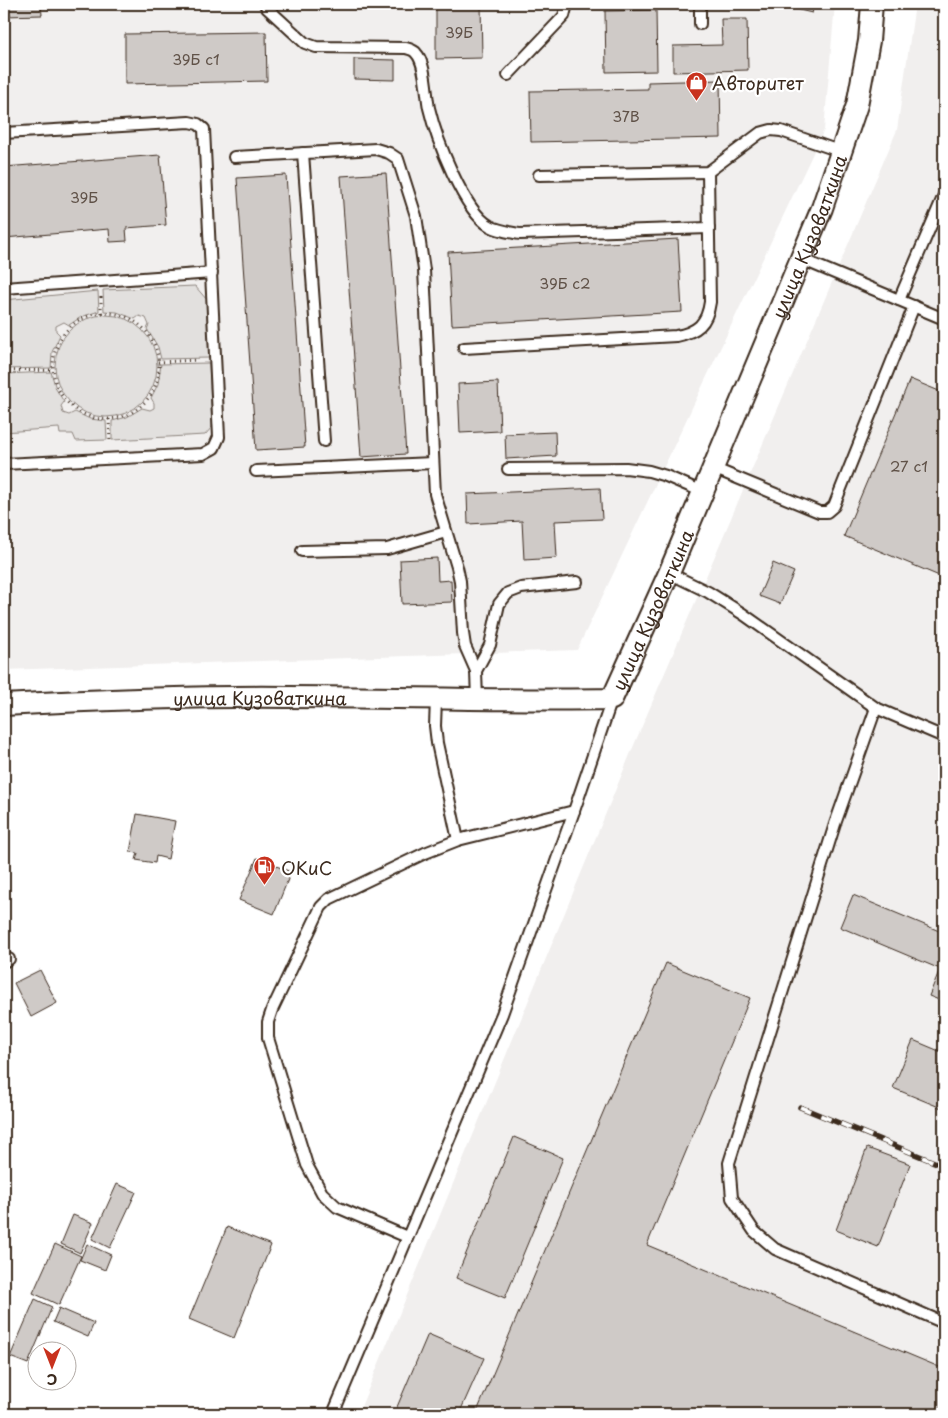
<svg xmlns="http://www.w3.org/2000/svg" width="948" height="1418" font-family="'Playpen Sans',sans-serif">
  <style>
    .built { fill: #f1efee }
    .green { fill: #e2e0de; stroke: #8e857e }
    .building { fill: #cfcac7; stroke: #3b2a1e }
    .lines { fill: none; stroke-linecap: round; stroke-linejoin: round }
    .lane-casing { stroke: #3b2a1e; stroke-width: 14 }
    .street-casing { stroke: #3b2a1e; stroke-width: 24 }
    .path { stroke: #3b2a1e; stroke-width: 3; stroke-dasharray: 1 4; stroke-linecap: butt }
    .lane { stroke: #fff; stroke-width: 10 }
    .street { stroke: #fff; stroke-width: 20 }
    .rail-casing { stroke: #3b2a1e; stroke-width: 5.5 }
    .rail { stroke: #fff; stroke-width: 4; stroke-dasharray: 11; stroke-linecap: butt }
    .labels { text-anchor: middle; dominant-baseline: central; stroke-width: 4.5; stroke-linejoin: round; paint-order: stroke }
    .number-label { font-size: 15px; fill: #605248 }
    .poi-label { font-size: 18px; fill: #3b2a1e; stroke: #fff; text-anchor: start }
    .street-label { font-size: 18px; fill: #3b2a1e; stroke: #fff }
  </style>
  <rect width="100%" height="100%" fill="#fff"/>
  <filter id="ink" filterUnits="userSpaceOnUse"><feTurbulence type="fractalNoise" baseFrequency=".02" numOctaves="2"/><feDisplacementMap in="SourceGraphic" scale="10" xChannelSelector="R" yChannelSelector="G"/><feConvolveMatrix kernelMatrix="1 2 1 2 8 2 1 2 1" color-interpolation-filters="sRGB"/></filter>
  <g filter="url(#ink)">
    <!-- built -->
    <g class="built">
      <path d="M4,4H835L824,130L577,650L4,670Z"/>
      <path d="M915,4H944V1414H358L634,745L897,130Z"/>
    </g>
    <!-- green -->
    <g class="green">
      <path d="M195,286L207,300L209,358L161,359L158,347L147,329L149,325L146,318L139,316L135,319L117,312L104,311L103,290Z"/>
      <path d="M98,291L99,311L81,317L69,325L64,322L56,326V331L60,335L52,352L51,368L4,369V300Z"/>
      <circle cx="106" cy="366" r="51"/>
      <path d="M209,363L212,427L205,435L112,440V421L127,417L142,408L150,410L154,408V403L151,398L158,384L161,364Z"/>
      <path d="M51,372L56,389L64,402L61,406L63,413L69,415L75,412L90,419L106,421L107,440L76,441L73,434H60L59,428L4,432V374Z"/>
    </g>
    <!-- building -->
    <g class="building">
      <path d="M4,4H41L42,15L4,16Z"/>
      <path d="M436,4H481L482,58L436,59Z"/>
      <rect x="504" y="4" width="43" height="2"/>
      <path d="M609,4H679V5L609,6Z"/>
      <path d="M774,4H815L812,13Z"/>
      <path d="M656,10L657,71L606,72L605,11Z"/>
      <path d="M721,19H747L748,70L673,72V46L722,45Z"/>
      <path d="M266,32L267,81L125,84V34Z"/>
      <path d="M354,59L395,60V80L354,79Z"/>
      <path d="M720,80L721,138L531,142L530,91L648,89V82Z"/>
      <path d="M160,155L166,225L126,228L127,241L110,242L109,229L4,238V167Z"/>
      <path d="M386,173L406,454L361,457L341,176Z"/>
      <path d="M286,175L305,447L256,450L237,178Z"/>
      <path d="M678,239L682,312L452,325L448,252Z"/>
      <path d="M910,379L944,393V578L844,536Z"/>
      <path d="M498,382L500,431L460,433L458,384Z"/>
      <path d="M555,432L556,456L506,459L505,434Z"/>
      <path d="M600,488L602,519L555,521L557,558L524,560L522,521L468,524L467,494Z"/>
      <path d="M437,558L438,581L451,580L452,602L402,604L400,560Z"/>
      <path d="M773,563L794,572L780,604L759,596Z"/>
      <path d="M137,814L175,821L168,859L156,856L155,863L136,860L138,853L130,852Z"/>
      <path d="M257,858L291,872L274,914L239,900Z"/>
      <path d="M853,895L944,933V959L940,969L840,927Z"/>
      <path d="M944,959V1002L929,996Z"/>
      <path d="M666,963L750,998L647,1245L944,1369V1414H476Z"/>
      <path d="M40,970L57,1003L31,1017L14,983Z"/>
      <path d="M913,1040L944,1053V1109L893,1088Z"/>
      <path d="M514,1137L563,1158L505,1298L456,1278Z"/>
      <path d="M867,1148L910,1164L878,1247L836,1230Z"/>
      <path d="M117,1184L136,1192L110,1248L92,1239Z"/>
      <path d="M73,1215L93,1223L80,1253L61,1244Z"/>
      <path d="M227,1227L271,1245L234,1338L189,1319Z"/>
      <path d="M55,1244L81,1256L59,1305L33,1293Z"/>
      <path d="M87,1244L111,1255L105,1270L80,1260Z"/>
      <path d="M35,1299L52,1307L28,1364L10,1357Z"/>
      <path d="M59,1308L94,1323L88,1337L53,1322Z"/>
      <path d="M428,1334L484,1358L459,1414H394Z"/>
    </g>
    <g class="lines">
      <defs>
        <g id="lane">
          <path d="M265,4L267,8L305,43L316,47L406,48C409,49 414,50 416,53C426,63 426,94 429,108C436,138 464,212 490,226C499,231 510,232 520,234L709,228"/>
          <path d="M700,4V24"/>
          <path d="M508,75L564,16L567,4"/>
          <path d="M4,133L189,122L198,124L204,129L219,437L214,448L203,454L4,464"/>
          <path d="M303,153L324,441"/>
          <path d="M234,157L376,149L389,153L398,159L416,216L424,270L435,494L457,567L460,581L463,633L465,646L476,671"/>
          <path d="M539,175L708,172L760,133L771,130L781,131L842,152"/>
          <path d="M801,259L944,319"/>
          <path d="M4,288L212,273"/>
          <path d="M899,300L944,195"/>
          <path d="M464,348L676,336C697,332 707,324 710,302L708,172"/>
          <path d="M713,468L819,512H827L834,506L914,306"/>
          <path d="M508,469L626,468L649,471L666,476L703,492"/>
          <path d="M256,471L433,463"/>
          <path d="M302,551L387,549L446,532"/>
          <path d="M669,573L708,592L743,614L876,708L944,737"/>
          <path d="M436,699L435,726L437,743L458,840"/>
          <path d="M477,700L476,671L490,645L499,604L508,593L521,588L577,582"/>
          <path d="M876,708L835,824L729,1163L732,1198L754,1231L775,1249L944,1323"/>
          <path d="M4,962L9,959"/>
          <path d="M407,1237L337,1207L322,1193L307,1165L268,1038V1022L272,1010L321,907L329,899L425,853L458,840L574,811"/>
          <path d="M333,1414L502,1014L574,811L612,699"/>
        </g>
        <g id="street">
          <path id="s1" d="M4,705C98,700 193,696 287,697C396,697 504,701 612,699L669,573L822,208L857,105L869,41L872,4"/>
        </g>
      </defs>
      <!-- lane casing -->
      <use href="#lane" class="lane-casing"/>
      <!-- street casing -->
      <use href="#street" class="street-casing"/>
      <!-- path -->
      <g class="path">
        <path d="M101,297V314"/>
        <circle cx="106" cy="366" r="53"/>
        <path d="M158,362L197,360"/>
        <path d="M4,371L53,370"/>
        <path d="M109,419L110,443"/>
      </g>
      <!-- lane -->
      <use href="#lane" class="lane"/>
      <!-- street -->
      <use href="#street" class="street"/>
      <defs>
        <path id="rail" d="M800,1107L944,1166"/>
      </defs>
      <!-- rail casing -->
      <use href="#rail" class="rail-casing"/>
      <!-- rail -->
      <use href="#rail" class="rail"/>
    </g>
  </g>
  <!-- icons -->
  <defs>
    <symbol id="shop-pin" viewBox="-11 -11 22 30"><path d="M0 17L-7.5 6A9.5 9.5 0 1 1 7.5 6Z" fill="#c8321e" stroke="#fff"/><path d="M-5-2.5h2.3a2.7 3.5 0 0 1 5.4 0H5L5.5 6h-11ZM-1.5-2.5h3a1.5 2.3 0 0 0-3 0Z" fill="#fff"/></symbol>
    <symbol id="fuel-pin" viewBox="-11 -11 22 30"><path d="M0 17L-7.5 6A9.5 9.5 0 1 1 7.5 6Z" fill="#c8321e" stroke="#fff"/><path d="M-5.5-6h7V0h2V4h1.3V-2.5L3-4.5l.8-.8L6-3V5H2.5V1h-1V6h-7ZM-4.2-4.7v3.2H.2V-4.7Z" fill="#fff"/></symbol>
  </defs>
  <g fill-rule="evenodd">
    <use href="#shop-pin" x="684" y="70" width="25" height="34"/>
    <use href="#fuel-pin" x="252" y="854" width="25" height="34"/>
  </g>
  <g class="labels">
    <!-- number labels -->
    <g class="number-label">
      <text x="459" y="31">39Б</text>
      <text x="196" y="58">39Б с1</text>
      <text x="626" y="115">37В</text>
      <text x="84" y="196">39Б</text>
      <text x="565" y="282">39Б с2</text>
      <text x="909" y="465">27 с1</text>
    </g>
    <!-- poi labels -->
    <g class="poi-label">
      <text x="712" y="82">Авторитет</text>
      <text x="281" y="867">ОКиС</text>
    </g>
    <!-- street labels -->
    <g class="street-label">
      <text stroke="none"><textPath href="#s1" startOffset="1111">улица Кузоваткина</textPath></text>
      <text stroke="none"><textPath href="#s1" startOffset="706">улица Кузоваткина</textPath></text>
      <text stroke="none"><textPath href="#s1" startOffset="256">улица Кузоваткина</textPath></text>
    </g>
  </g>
  <!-- margin -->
  <rect width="948" height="1418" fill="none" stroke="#fff" stroke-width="20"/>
  <rect x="10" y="10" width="928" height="1398" fill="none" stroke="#3b2a1e" stroke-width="2" filter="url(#ink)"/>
  <!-- north arrow -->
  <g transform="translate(52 1366) rotate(180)"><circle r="24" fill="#ffffff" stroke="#b1aaa5"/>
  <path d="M0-4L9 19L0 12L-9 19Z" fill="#c8321e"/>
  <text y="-8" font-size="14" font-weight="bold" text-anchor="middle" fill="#3b2a1e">С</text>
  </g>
</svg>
